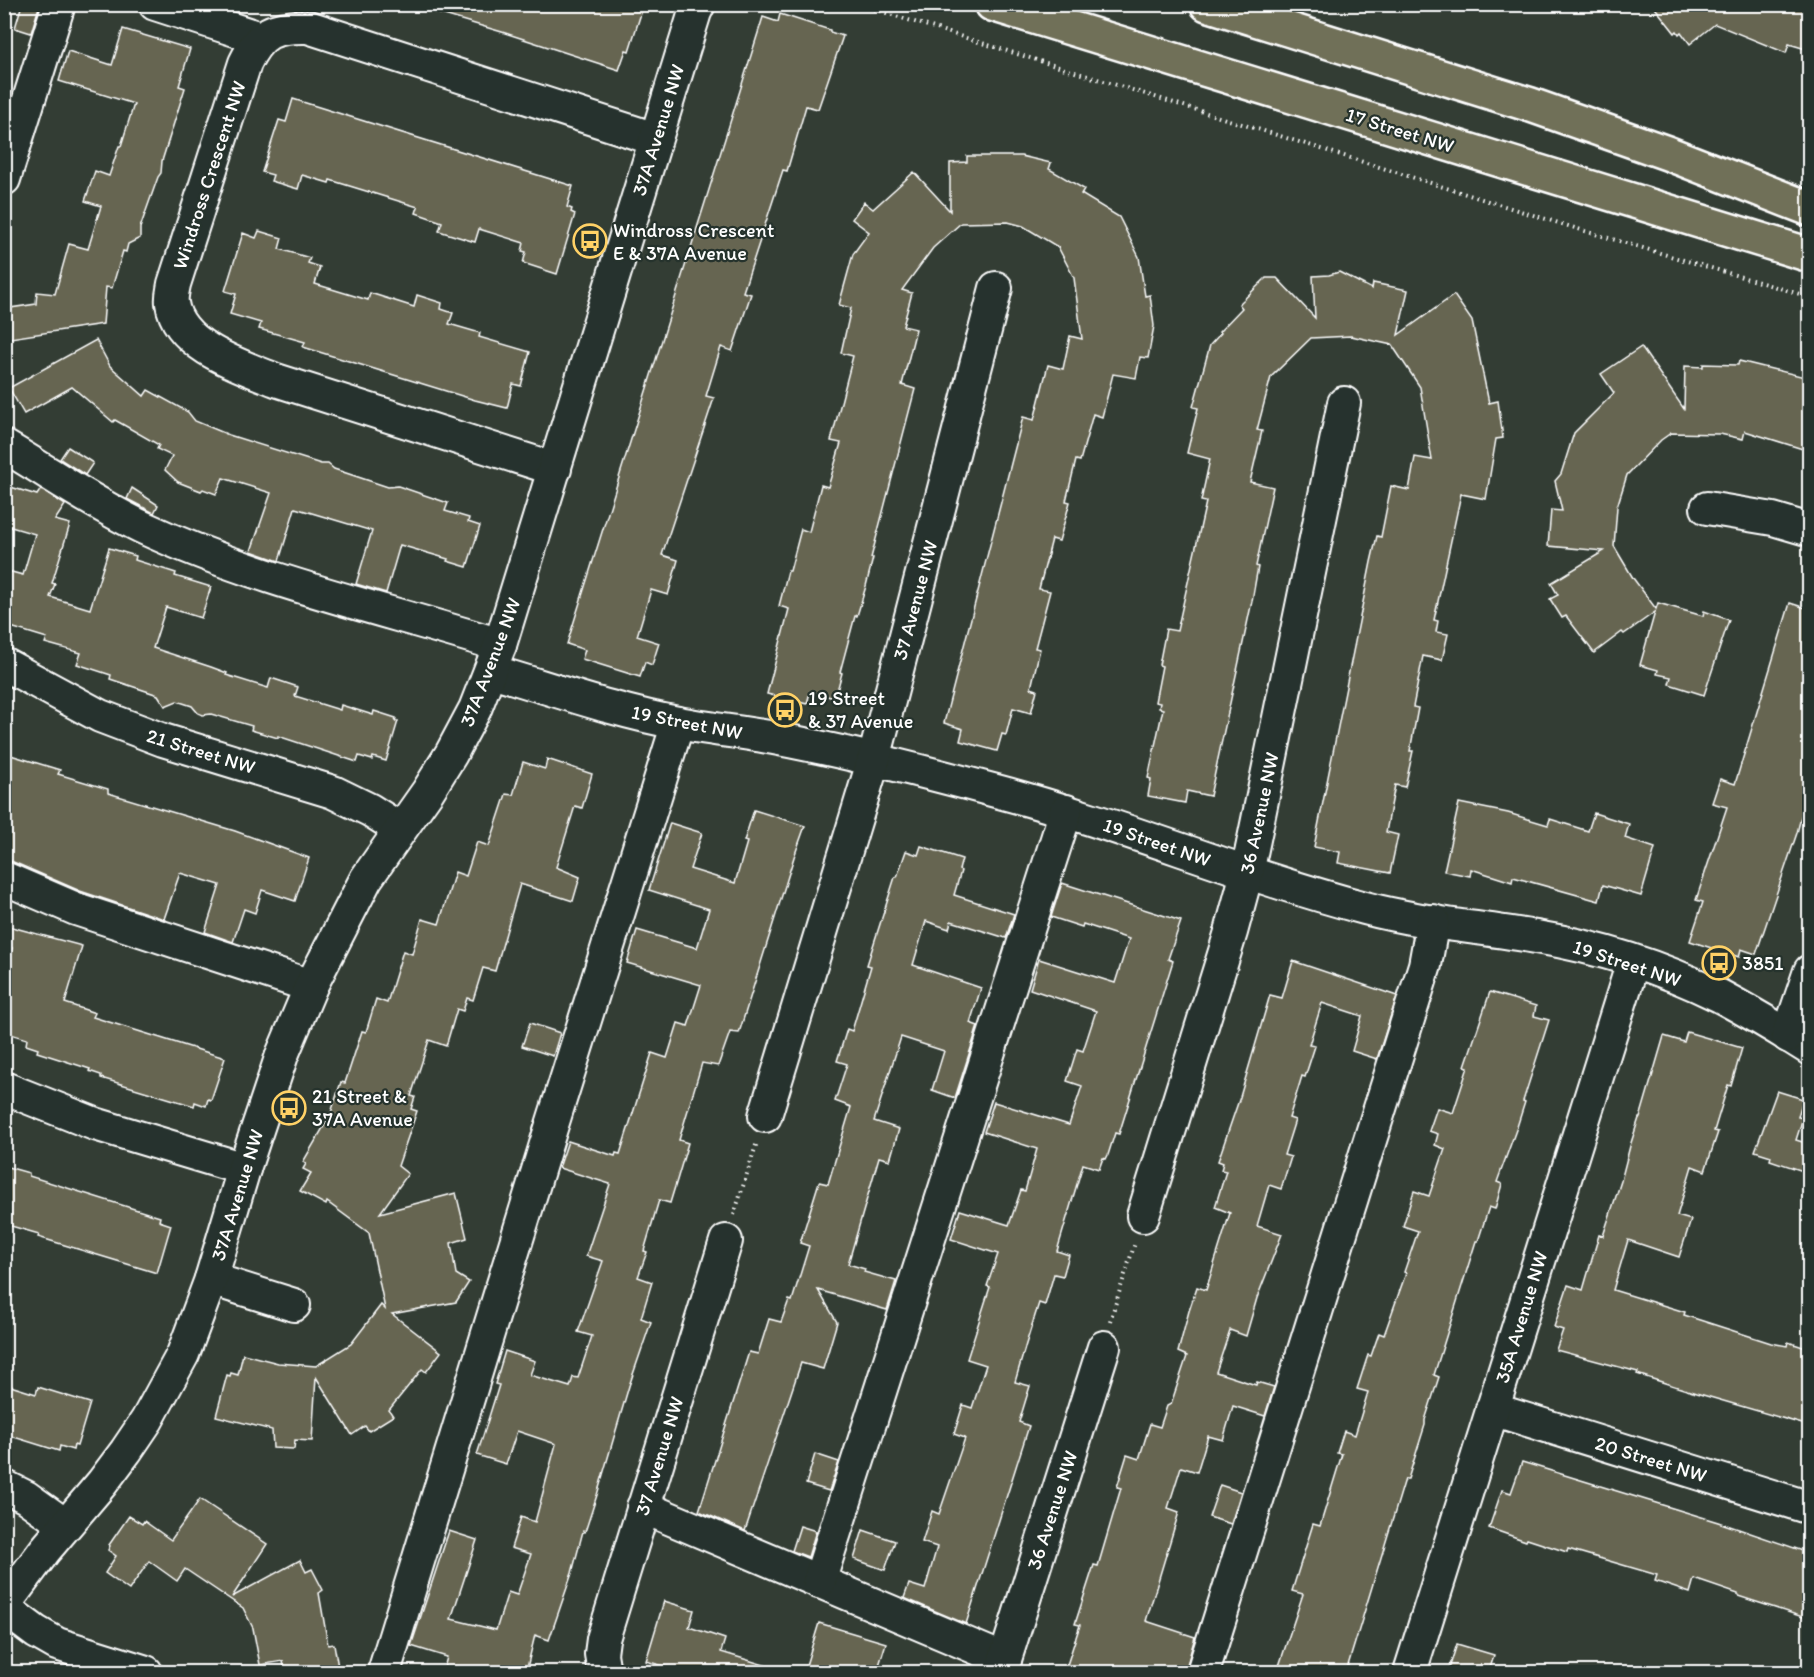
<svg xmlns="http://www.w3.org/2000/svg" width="1814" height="1677" font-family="Itim,sans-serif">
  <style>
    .building { fill: #666551; stroke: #fff; stroke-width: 1.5 }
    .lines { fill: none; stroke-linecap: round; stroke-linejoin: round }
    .minor-casing { stroke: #fff; stroke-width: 36 }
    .major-casing { stroke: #fff; stroke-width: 38 }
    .path { stroke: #fff; stroke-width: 4; stroke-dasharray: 1.5 4.5; stroke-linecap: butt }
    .minor { stroke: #26332d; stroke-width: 32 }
    .major { stroke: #706f59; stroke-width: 33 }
    .labels { text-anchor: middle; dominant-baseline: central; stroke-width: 4.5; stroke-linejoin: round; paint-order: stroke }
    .street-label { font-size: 20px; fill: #fff; stroke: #26332d }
    .poi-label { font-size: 20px; fill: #fff; stroke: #26332d; text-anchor: start }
  </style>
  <rect width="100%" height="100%" fill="#333d34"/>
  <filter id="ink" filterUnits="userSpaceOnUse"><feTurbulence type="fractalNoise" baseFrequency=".0167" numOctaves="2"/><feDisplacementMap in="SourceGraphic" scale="12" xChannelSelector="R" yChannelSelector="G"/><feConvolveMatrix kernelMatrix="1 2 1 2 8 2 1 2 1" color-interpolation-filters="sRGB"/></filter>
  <g filter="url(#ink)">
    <!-- building -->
    <g class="building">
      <path d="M22,4L39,7L31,33L15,28Z"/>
      <path d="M428,4H644L629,51L626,50L619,70L502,32L427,10Z"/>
      <path d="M1652,4H1796L1809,10V50L1789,44L1786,53L1715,24L1690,44L1681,32L1679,34L1677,31L1675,33Z"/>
      <path d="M780,14L830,30V32L843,36L818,109L806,106L787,171L783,170L743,292L751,294L732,351L721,347L706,396L714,398L662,555L678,560L668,595L651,590L637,636L659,643L652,665L645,662L640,677L582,659L585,650L567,644L763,17L778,22Z"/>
      <path d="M123,29L190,49L179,86L185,88L162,161L161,173L158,177L140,228V238L128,244L126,252L123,251L112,288L106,287L103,324L4,339V309L36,304L37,292L55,294L69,244L88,249L101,206L85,201L95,171L109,176L119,146H121L134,104L59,81L68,51L112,65Z"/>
      <path d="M293,99L573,186L567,207L572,209L571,212L575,214L557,274L523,263L526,252L522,251L524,243L479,229L475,242L439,231L442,222L416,213L418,207L330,180L329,183L302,175L298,189L271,181L273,175L262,172L279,120L286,122Z"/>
      <path d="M967,156H1021L1051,163L1049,169L1084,189L1081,194L1119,217L1139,257L1145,296L1150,295L1154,326L1148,358L1140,357L1136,378L1113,374L1102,417L1093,414L1080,461L1076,460L1066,501L1070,502L1059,541L1052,539L1039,589L1050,591L1035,648L1040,649L1031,688L1037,690L1031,713L1013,708L1006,735L1002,734L997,751L960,741L963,729L944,723L1023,417L1034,420L1048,365L1063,369L1070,336L1082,339L1074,278L1058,247L1023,226L1008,222L961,223L933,248L902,290L912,293L903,326L916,329L902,385L915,389L871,558H873L866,586L857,616H855L840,672L842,673L835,698L810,692L807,704L767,694L789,609L779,606L788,571H790L801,529L809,532L821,485L828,487L841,443L831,441L853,356L841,353L851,308L839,305L853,254L869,232L852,219L864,202L873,209L914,172L950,211V163L967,162Z"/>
      <path d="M259,231L282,238L279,249L310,258L308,263L320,267L315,284L368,300L370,293L414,307L417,295L442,303L441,309L453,313L449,324L480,333L479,337L530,352L521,386L513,384L507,408L475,400L303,347L305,342L259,329L261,323L230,314L236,294L225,291L243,233L256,238Z"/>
      <path d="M1339,272L1372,289L1373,283L1408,290L1398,335L1454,295L1472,321L1489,403L1498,401L1503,438L1496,439L1486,499L1461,494L1434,620L1438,621L1436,632L1448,634L1442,660L1423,656L1413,707L1418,708L1410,751H1413L1405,787L1395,785L1386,832L1398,835L1390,873L1338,863L1340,852L1314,847L1371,562L1377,536L1381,537L1391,486L1409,490L1415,457L1432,460L1420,387L1392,345L1351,336L1311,338L1271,377L1257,430L1262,431L1250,482L1273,487L1256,566L1258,567L1252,601L1210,796L1187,791L1185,803L1148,796L1151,779L1148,778L1163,709L1159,708L1160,703L1155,702L1162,666L1159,665L1166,629L1177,631L1206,502L1201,501L1210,459L1187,453L1198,408L1193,407L1210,345L1221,333L1219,332L1242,308L1239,304L1266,278H1277L1315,318L1313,276L1329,275Z"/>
      <path d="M96,340L110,366L144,396L148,390L188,412L195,421L229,435L321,464H328L334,469L388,487L398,486L448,503L445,511L469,518L468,522L480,526L467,567L447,561L448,559L400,545L386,593L356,584L372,531L295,508L279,561L251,551L271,493L223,478L216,494L203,489L201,491L178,482L165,470L172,456L157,449L159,445L115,420L113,422L72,387L24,414L9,388Z"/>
      <path d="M1641,347L1684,409L1685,366L1703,367V364L1738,365L1739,361L1809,378V451L1745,431L1743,439L1720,434L1671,433L1661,440L1627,475L1617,507L1614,546L1633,578L1656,609L1658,603L1703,616L1704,611L1729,620L1704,695L1669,684L1671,677L1657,674L1658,670L1640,665L1655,612L1624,634L1622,632L1594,653L1566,616L1562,618L1550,599L1558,595L1551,583L1604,551L1548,546L1551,510L1562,511L1555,481L1561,474L1574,433L1614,393L1601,374Z"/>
      <path d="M68,447L93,463L85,475L60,459Z"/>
      <path d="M4,485L37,495L41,489L65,505L55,520L70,524L52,583L55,584L50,597L90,609L109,548L136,556L135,560L176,573L175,576L211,587L201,618L166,607L153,648L211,667L227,673L226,675L268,688L271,678L298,687L295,696L340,710L341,705L373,715L374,711L396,718L395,721H398L386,761L373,757L372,760L359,756L357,762L278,736V738L251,730L252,726L211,714L203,715L198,713L192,706L177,701L165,706L158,695L110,679L111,675L77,664L81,653L45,643L47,638L4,625V570L23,575L35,534L4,525Z"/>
      <path d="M132,488L158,505L154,513L127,499Z"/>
      <path d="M1790,603L1809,609V786L1797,833L1756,954L1741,949L1739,957L1690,941L1703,902L1696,900L1727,807L1712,803L1720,779L1735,784Z"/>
      <path d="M4,753L60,770L58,774L108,789V793L235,831L309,858L295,901L262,890L255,913L244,909L233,942L205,932L220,885L180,873L164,919L80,891L11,861L4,860Z"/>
      <path d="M547,759L592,774L582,808L575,806L556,867L580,877L573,901L520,884L495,971L483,968L473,1000L467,998L463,1011L457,1009L446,1046L429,1040L411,1096L415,1097L411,1109L417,1111L398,1166L408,1174L380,1213L456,1193L467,1238L451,1243L456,1274L469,1282L456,1302L392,1314L441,1352L426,1372L422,1369L389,1410L393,1416L369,1431L365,1426L352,1435L316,1377L312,1441L295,1440L294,1449L273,1448L272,1430L216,1416L227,1375L230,1376L231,1373L238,1375L243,1354L278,1363L316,1366L351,1344L381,1305L385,1309L369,1233L327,1202L326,1205L300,1191L311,1173L303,1169L306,1164L303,1162L330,1116L341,1082L345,1083L362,1031L366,1032L376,999L387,1003L403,951L412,954L422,919L439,924L455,872L466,876L477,842L489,846L506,794L513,795L523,762L545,769Z"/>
      <path d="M1459,803L1508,813L1548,825L1550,819L1588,831L1594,813L1629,824L1625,838L1655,848L1641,896L1603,885L1599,901L1513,877L1512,882L1471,869L1470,876L1444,871Z"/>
      <path d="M754,810L805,826L794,857L739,1033L730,1032L718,1066L702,1063L679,1140L688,1143L677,1180L670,1203L659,1200L644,1251L647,1252L638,1277L652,1282L641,1318L651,1322L629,1386L597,1495L585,1532L583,1531L572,1573L549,1640L535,1635L526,1672H443L447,1657L411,1646L449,1531L477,1540L451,1619L496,1630L508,1592L517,1595L531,1554L511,1548L521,1517L535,1522L556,1444L517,1431L506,1464L477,1455L499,1385L495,1384L505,1351L535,1361L530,1375L570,1387L573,1377L578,1378L592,1336L578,1332L603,1261L586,1256L610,1184L559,1168L568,1141L615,1156L616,1153L620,1154L652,1053L667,1058L678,1023L688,1026L701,985L627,963L637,930L697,948L709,909L649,890L670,823L702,833L690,869L735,883L747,842L744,841Z"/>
      <path d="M921,846L962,859L959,870L961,871L954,895L1014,914L1006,938L951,921L949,929L926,921L913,965L981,988L970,1023L978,1026L955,1098L932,1090L944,1051L901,1037L874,1121L899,1129L890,1160L879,1157L848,1264L865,1269L864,1272L896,1281L887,1310L818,1290L837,1322L823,1369L801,1363L745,1531L699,1511L749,1352L758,1354L769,1319L781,1322L789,1300L792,1301L796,1288L809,1246L800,1243L819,1182L828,1184L851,1107L835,1101L847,1064L837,1061L847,1029L852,1031L871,966L867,965L895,877H897L906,851L918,855Z"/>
      <path d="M1062,883L1181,921L1168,959L1173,961L1119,1134L1115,1133L1108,1155L1106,1159L1103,1158L1099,1169L1083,1164L1057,1251L1069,1255L1063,1276L1054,1274L1045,1305L1039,1303L1026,1344L1015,1382L1030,1386L1019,1422L1029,1426L966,1624L904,1598L909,1584L925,1589L937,1547L922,1542L932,1511L939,1514L965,1438L954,1434L963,1405L972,1408L986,1365L967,1359L990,1287L987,1286L998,1254L951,1239L960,1210L1009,1225L1021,1190L1025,1191L1037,1149L984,1132L994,1102L1069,1125L1082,1086L1067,1081L1077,1049L1083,1051L1096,1011L1030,989L1039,959L1115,983L1129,939L1083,924L1082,927L1051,917Z"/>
      <path d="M4,925L82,946L65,1003L95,1013L93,1017L225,1058L211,1100L208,1099L206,1106L195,1102L194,1106L101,1078V1075L89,1071L90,1069L37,1052L38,1049L26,1045L27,1039L4,1032V972L12,948L4,946Z"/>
      <path d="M1293,961L1397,996L1377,1059L1352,1051L1362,1016L1322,1003L1309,1045L1315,1046L1305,1077L1302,1076L1289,1118L1295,1120L1284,1155L1291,1157L1281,1189L1269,1185L1257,1226L1282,1234L1257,1298L1246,1336L1230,1330L1216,1372L1256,1385L1257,1382L1274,1387L1265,1416L1233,1406L1223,1440L1208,1436L1197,1472L1181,1467L1168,1508L1179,1512L1146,1621L1195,1637L1185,1672H1080L1066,1668L1080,1625L1075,1624L1094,1565L1098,1566L1121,1488L1117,1487L1127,1455L1139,1459L1150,1424L1160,1427L1167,1406L1171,1404L1187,1356L1178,1352L1189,1311L1197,1287L1206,1290L1230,1213L1215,1207L1226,1171L1221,1170L1223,1163L1218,1161L1240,1097L1270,995L1282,998Z"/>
      <path d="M1490,992L1536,1006L1534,1016L1549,1020L1523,1101L1525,1102L1517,1127L1497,1182L1502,1184L1495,1209L1489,1207L1478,1241H1476L1434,1375L1439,1377L1425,1420V1425L1408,1479H1405L1346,1672H1277L1303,1594L1292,1591L1313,1524L1320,1526L1342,1454L1337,1453L1344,1431L1355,1435L1368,1392L1357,1389L1368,1355L1371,1356L1379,1333L1384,1335L1406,1273L1404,1272L1418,1231L1403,1226L1414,1191L1429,1196L1445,1149L1435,1145L1438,1134L1429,1131L1437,1108L1453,1113L1468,1067L1465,1066Z"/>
      <path d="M530,1023L560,1033L553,1056L522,1046Z"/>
      <path d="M1687,1032L1742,1048L1731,1086L1728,1085L1714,1131L1718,1132L1705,1171L1692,1166L1677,1216L1691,1220L1679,1257L1628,1240L1613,1290L1685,1312L1684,1315L1771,1343L1787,1346L1788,1342L1809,1349V1426L1696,1393L1637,1374L1638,1372L1556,1350L1563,1330L1554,1327L1568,1285L1583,1290L1599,1235L1603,1236L1621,1181L1630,1146L1639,1118H1640L1664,1036L1684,1042Z"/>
      <path d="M1777,1091L1803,1099L1798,1117L1803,1118L1796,1140L1809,1144V1173L1770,1160L1771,1156L1755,1151Z"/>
      <path d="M4,1166L29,1173V1176L160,1217L159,1221L171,1225L157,1273L38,1237L39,1234L4,1224Z"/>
      <path d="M4,1384L36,1394L38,1387L90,1403L77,1446L74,1445L73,1450L60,1446L59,1451L4,1434Z"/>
      <path d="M815,1454L839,1462L829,1491L806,1484Z"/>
      <path d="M1522,1462L1718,1522L1809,1553V1619L1738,1596V1594L1694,1579L1690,1593L1655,1581L1657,1575L1568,1549L1567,1552L1527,1539L1526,1541L1489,1528L1502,1490L1511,1493Z"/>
      <path d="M1220,1485L1241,1492L1231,1524L1209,1517Z"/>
      <path d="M200,1499L267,1544L232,1597L300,1560L306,1572L312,1569L323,1590L319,1593L328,1645L334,1644L338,1667L308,1672H285L283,1661L260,1665L253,1628L243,1608L185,1569L177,1581L149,1561L129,1590L105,1573L116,1556L108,1550L110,1546L109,1545L129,1516L142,1524L144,1521L171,1540Z"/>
      <path d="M800,1526L816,1531L808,1557L792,1551Z"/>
      <path d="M863,1530L895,1541L885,1570L854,1559Z"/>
      <path d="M664,1601L694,1610L689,1627L725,1639L721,1652L771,1667L770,1672H684L646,1661Z"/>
      <path d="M819,1623L886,1643L877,1672L852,1667L851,1672H804Z"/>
      <path d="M1457,1644L1494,1655L1489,1672H1448Z"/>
    </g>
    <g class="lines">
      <defs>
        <g id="minor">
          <path d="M155,4L260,38"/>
          <path d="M4,179L59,4"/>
          <path d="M4,446C50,473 94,504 142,527C255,580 380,608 500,645"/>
          <path d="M555,469L276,380C241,366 178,346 172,303C171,297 173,290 174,284L245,63C260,32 274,26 308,27L655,139"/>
          <path d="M1707,508L1773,519L1810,530"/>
          <path d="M4,664L100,716L163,740L333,792L370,810L400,829"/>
          <path d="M491,671C553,689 614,711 678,723C709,729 742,732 774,738C848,752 922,771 996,791C1121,824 1240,875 1365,908C1421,923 1479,927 1536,937C1598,947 1663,968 1720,996C1750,1012 1780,1030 1810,1049"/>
          <path d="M4,878L76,909L311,986"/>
          <path d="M1788,1036L1810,971"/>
          <path d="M4,1088L95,1124L244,1169"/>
          <path d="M765,1116L874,759L996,288"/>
          <path d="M1143,1216L1231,932L1247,873L1344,403"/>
          <path d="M211,1279L294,1305"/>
          <path d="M1492,1409L1810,1508"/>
          <path d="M4,1486L26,1497L65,1525"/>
          <path d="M643,1507L1005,1660"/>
          <path d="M819,1582L1066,811"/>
          <path d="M4,1605L45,1550L102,1483L126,1451L147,1420L183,1354L211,1279L244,1169L282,1055L311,986L366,879L428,791L451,754L475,709L500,645L695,12L699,4"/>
          <path d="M4,1608L36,1632L57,1644L146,1672"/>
          <path d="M384,1672L547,1141L678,723"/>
          <path d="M604,1672L601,1654L603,1639L726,1241"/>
          <path d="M1001,1672L1104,1347"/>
          <path d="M1203,1672L1425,965L1433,921"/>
          <path d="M1410,1672L1633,962"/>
        </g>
        <g id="major">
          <path d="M992,4L1810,255"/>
          <path d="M1207,4L1531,105L1667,153L1810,209"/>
        </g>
      </defs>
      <!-- minor casing -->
      <use href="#minor" class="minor-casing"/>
      <!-- major casing -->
      <use href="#major" class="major-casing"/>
      <!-- path -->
      <g class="path">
        <path d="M857,4L1578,229L1810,297"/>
        <path d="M734,1215L757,1142"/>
        <path d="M1110,1321L1135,1243"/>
      </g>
      <!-- minor -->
      <use href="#minor" class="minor"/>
      <!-- major -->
      <use href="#major" class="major"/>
    </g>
  </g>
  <!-- icons -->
  <defs>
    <symbol id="bus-ring" viewBox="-11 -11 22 22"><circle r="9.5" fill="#26332d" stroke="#ffd166" stroke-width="1.5"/><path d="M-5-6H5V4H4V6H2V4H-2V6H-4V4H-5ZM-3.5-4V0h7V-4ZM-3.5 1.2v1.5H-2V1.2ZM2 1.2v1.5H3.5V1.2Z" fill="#ffd166"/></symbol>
  </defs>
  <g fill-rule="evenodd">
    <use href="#bus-ring" x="571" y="222" width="38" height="38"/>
    <use href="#bus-ring" x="766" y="691" width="38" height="38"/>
    <use href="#bus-ring" x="1700" y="944" width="38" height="38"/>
    <use href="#bus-ring" x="270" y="1089" width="38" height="38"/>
  </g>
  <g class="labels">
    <!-- street labels -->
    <g class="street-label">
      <text transform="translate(658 130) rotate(-73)">37A Avenue NW</text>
      <text transform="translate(1400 130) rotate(17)">17 Street NW</text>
      <text transform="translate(209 175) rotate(-72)">Windross Crescent NW</text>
      <text transform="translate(915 600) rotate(-75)">37 Avenue NW</text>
      <text transform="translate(490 662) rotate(-69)">37A Avenue NW</text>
      <text transform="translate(687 722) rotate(11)">19 Street NW</text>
      <text transform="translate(201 751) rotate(17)">21 Street NW</text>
      <text transform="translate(1259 813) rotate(-78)">36 Avenue NW</text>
      <text transform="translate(1157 842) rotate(19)">19 Street NW</text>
      <text transform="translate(1627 963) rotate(18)">19 Street NW</text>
      <text transform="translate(237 1195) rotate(-73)">37A Avenue NW</text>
      <text transform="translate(1521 1317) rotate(-73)">35A Avenue NW</text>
      <text transform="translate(659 1456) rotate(-73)">37 Avenue NW</text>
      <text transform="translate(1651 1459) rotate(17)">20 Street NW</text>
      <text transform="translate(1052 1510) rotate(-72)">36 Avenue NW</text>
    </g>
    <!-- poi labels -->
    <g class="poi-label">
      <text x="613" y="230">Windross Crescent<tspan x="613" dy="23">E &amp; 37A Avenue</tspan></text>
      <text x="808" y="698">19 Street<tspan x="808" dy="23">&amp; 37 Avenue</tspan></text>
      <text x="1742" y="963">3851</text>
      <text x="312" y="1096">21 Street &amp;<tspan x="312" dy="23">37A Avenue</tspan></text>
    </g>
  </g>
  <!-- margin -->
  <rect width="1814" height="1677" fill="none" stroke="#26332d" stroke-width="24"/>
  <rect x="12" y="12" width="1790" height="1653" fill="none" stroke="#fff" stroke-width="2" filter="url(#ink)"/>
</svg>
